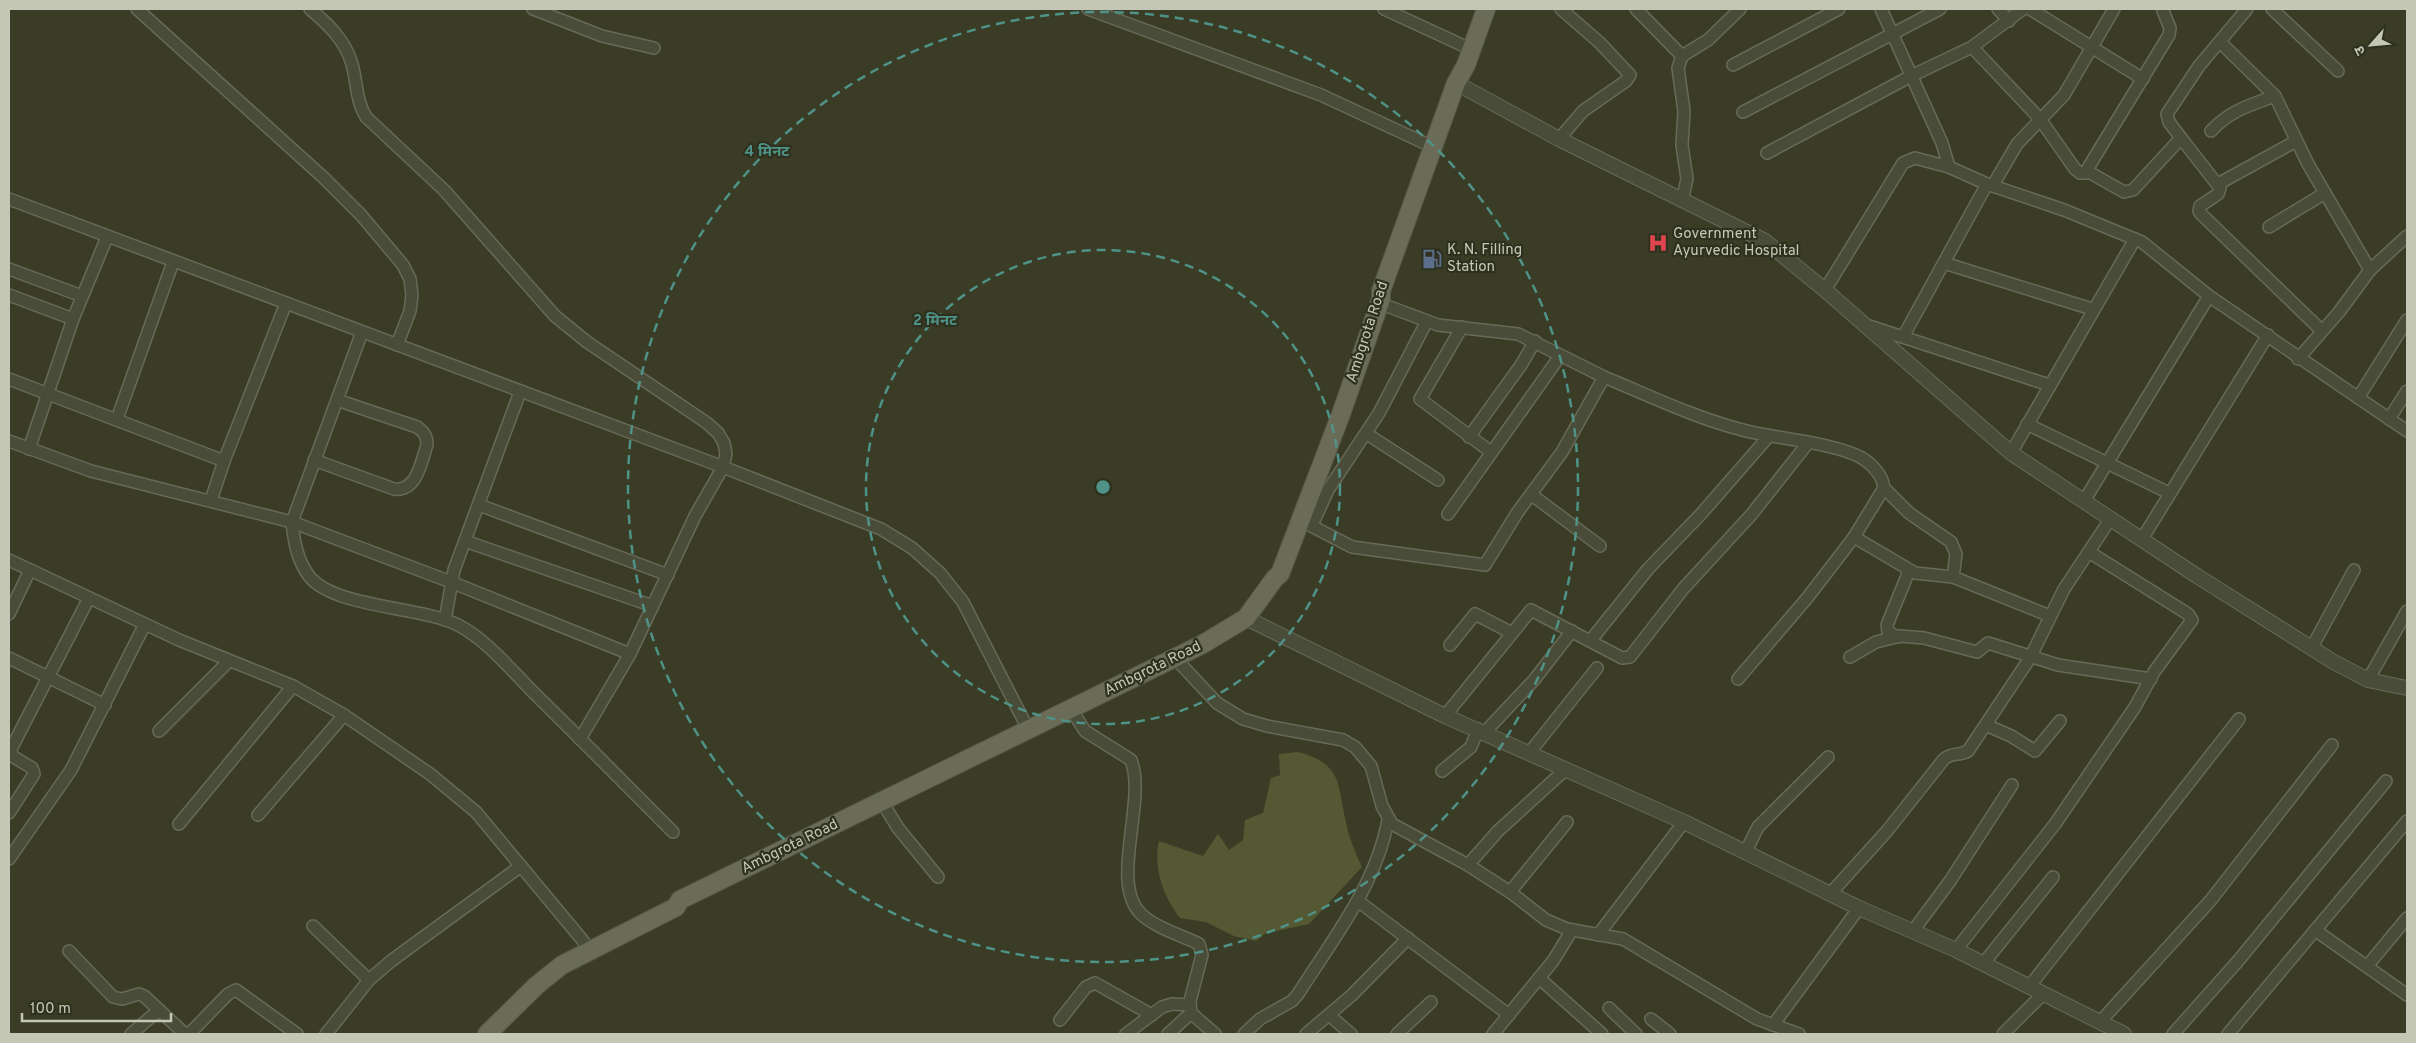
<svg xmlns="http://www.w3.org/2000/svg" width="2416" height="1043" font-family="Overpass,'Noto Sans Devanagari',sans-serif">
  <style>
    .water { fill: #545934 }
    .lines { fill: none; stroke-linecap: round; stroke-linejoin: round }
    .minor-casing { stroke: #686a58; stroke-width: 14 }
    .tertiary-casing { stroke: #686a58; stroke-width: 16 }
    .primary-casing { stroke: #565846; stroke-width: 20 }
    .minor { stroke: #4a4c3a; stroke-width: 11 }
    .tertiary { stroke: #4a4c3a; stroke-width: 14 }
    .primary { stroke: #6a6c58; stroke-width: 18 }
    .ring { fill: none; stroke: #4f9287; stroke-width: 2.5; stroke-dasharray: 9 6 }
    .labels { text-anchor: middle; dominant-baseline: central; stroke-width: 4.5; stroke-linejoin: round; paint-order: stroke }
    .poi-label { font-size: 15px; fill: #c5c7b6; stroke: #2f311f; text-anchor: start }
    .street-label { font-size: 15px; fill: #c5c7b6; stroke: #2f311f }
    .centre { fill: #4f9287; stroke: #2f311f; stroke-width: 2.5 }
    .ring-label { font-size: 15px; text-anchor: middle; font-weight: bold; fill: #4f9287; stroke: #2f311f; stroke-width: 4.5; stroke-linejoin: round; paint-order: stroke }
  </style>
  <rect width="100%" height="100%" fill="#3a3c26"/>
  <!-- water -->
  <path class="water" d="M1298,752C1343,764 1337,784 1346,822C1349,838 1355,852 1362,867L1309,924L1266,933L1256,941L1234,936L1206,922L1180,918C1163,896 1153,868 1159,841L1203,856L1218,834L1229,850L1243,840L1245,820L1263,813L1271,778L1280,775L1279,754Z"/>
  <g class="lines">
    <defs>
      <g id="minor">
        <path d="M137,9L324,178L361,215L403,265L410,279L412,295L410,311L397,345"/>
        <path d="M310,9C328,24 345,40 352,64C357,82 356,101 366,117L444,190L555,316L587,342L707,423L718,433L724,443L726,454L723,467L695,516L630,654L580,739"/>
        <path d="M533,9L602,36L654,48"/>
        <path d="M1088,9L1321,95L1433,147"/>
        <path d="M1384,9L1464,46"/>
        <path d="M1636,9L1682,56L1708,40L1740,9"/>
        <path d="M1998,9L2009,21"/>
        <path d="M2030,9L2143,79"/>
        <path d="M2272,9L2338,71"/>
        <path d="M2220,42L2275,96L2308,164L2370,270L2339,312L2298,359"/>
        <path d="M1972,47L2040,119L2075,169L2080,173H2085L2169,35L2170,28L2163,11"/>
        <path d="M1682,56L1678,68L1684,111L1682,145L1687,179L1682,201"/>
        <path d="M1733,65L1839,9"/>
        <path d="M1743,112L1940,9"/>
        <path d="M2211,131C2229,111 2250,105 2275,96"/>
        <path d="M2181,138L2220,188L2218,194L2200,206L2199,211L2201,214L2321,330"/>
        <path d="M1559,139L1583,111L1626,81L1630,75L1600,43L1561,9"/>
        <path d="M1767,153L1911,76L1972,47L2023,9"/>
        <path d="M1949,167L1987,184L2064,210L2142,242L2209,296L2407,431"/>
        <path d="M2087,171L2124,192L2133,190L2181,138L2169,122L2167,114L2199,66L2247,9"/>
        <path d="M2218,184L2296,141"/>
        <path d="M1993,185L2017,144L2064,95L2114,9"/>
        <path d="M9,199L723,467L881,529L912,548L940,573L963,602L1029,731"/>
        <path d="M2269,227L2325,193"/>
        <path d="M1944,263L2092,309"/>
        <path d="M9,269L82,296"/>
        <path d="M2370,270L2407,236"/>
        <path d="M1825,290L1903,163L1915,158L1949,167L1942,143L1881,9"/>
        <path d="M9,295L73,319"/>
        <path d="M1866,325L2049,385"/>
        <path d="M1462,327L1420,399L1491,452"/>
        <path d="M362,332L292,522C294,541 297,560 309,576C334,608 420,606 458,625C487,640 511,670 534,693C581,739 627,786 673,832"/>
        <path d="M1903,337L1987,184"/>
        <path d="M1604,377C1648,395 1693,417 1739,429C1774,439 1833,442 1862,458C1872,464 1883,476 1884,488L1854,537L1915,573L1953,577L2050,616"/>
        <path d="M9,379L224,461"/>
        <path d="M2358,398L2407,320"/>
        <path d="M117,419L173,262"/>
        <path d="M2389,419L2407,391"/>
        <path d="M2027,424L2169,493"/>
        <path d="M1367,434L1438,480"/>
        <path d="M1469,437L1521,365L1535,341"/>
        <path d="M9,441L91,471L292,522L451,582L630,654"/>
        <path d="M29,449L73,319L107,237"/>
        <path d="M2011,453L2135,239"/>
        <path d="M314,460L394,489C417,492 421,462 427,445C427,436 424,432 417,427L337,400"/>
        <path d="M1884,488L1909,513L1951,542L1956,554L1953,577"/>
        <path d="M1532,495L1600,546"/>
        <path d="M211,500L224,461L286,303"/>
        <path d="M2084,501L2209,296"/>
        <path d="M479,505L668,575"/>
        <path d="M1448,514L1560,356"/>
        <path d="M1300,520L1352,547L1485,565L1517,513L1562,452L1604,377L1518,334L1438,325L1379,303"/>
        <path d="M1312,525L1328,490L1379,413L1427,321"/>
        <path d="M2142,539L2268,335"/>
        <path d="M465,541L653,606"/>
        <path d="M9,560L179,640L293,686L344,715L430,774L476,812L584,942"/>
        <path d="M9,614L30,570"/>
        <path d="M445,620L454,570L520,392"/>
        <path d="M1898,637L1888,632L1887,625L1909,571"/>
        <path d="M1591,640L1648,569L1701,514L1769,436"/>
        <path d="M1450,645L1475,614L1512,633"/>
        <path d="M2312,647L2354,570"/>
        <path d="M1850,657L1876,642L1900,636L1924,638L1977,652L1988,643L2058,665L2151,679"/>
        <path d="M9,658L105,705"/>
        <path d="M1175,658L1217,703L1243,719L1267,726L1343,740L1355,747L1371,766L1382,806L1392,824L1468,865L1510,892L1546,920L1567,929L1623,939L1757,1019L1799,1034"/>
        <path d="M1738,679L1808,597L1854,537"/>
        <path d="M2368,680L2407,611"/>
        <path d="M1071,709L1085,731L1131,760C1147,802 1109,882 1141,914C1156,928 1181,935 1199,944L1202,955L1190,1001L1191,1013L1215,1034"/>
        <path d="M1445,716L1531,610L1622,658L1630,657L1683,589L1751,515L1808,443"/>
        <path d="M1986,725L2011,736L2035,751L2060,721"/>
        <path d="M159,731L229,661"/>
        <path d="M1485,732L1534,680L1572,631"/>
        <path d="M1530,752L1597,668"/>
        <path d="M1442,771L1471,747L1478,729"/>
        <path d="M882,802L898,828L938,877"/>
        <path d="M9,813L34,774L32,768L12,756L11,749L89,598"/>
        <path d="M258,815L344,715"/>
        <path d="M179,824L293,686"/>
        <path d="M1745,853L1758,827L1828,757"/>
        <path d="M9,859L71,770L145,624"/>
        <path d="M1468,865L1498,831L1566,769"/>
        <path d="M1510,892L1567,822"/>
        <path d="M1830,894L1887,831L1944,759C1952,752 1960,756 1968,751L2030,658L2064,589L2111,518"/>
        <path d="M1358,901L1509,1015"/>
        <path d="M313,926L369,980"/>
        <path d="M2315,930L2407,995"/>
        <path d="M1913,931L1950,881L2012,785"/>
        <path d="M1598,935L1684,822"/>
        <path d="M1956,950L2055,824L2135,707L2154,672L2192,620L2188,614L2089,552"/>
        <path d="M69,951L113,997L122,999L139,994L144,996L185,1034L191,1032L228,994L236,990L297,1034"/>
        <path d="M1983,964L2053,877"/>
        <path d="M2368,965L2407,918"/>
        <path d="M1539,978L1602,1034"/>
        <path d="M2029,987L2239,719"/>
        <path d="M1609,1008L1636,1034"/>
        <path d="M1329,1015L1351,1034"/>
        <path d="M1651,1019L1670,1034"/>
        <path d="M1060,1020L1086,987L1095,983L1152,1015"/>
        <path d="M2100,1022L2210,901L2332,745"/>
        <path d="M1773,1025L1859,908"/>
        <path d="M131,1034L159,1010"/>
        <path d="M326,1034L369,980L391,961L521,866"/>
        <path d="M1126,1034L1162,1007L1172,1004L1190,1005"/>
        <path d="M1168,1034L1191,1013"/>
        <path d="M1244,1034L1260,1019L1292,1001L1298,994C1333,939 1376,885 1388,820"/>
        <path d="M1306,1034L1352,995L1408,938"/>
        <path d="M1397,1034L1431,1002"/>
        <path d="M1493,1034L1553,961L1572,930"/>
        <path d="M2003,1034L2043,994"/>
        <path d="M2173,1034L2238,961L2386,781"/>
        <path d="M2228,1034L2407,821"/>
      </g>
      <g id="tertiary">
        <path d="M1456,83L1559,139L1765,241L1825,290L2011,453L2197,576L2332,661L2368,680L2407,688"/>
        <path d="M1246,618L1445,716L1684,822L1859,908L1956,950L2124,1034"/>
      </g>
      <path id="primary" d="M487,1034L537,985L562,965L676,907L680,900L1203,644L1246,618L1275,578L1280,574L1341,414L1381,299V291L1456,83L1466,65L1486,9"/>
    </defs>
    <!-- minor casing -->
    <use href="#minor" class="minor-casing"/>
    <!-- tertiary casing -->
    <use href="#tertiary" class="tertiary-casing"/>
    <!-- primary casing -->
    <use href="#primary" class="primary-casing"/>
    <!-- minor -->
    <use href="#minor" class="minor"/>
    <!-- tertiary -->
    <use href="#tertiary" class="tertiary"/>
    <!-- primary -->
    <use href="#primary" class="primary"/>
  </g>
  <!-- distance rings -->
  <g class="ring">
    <circle cx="1103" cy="487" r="237"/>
    <circle cx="1103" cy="487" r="475"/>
  </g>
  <!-- icons -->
  <defs>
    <symbol id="hospital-bare" viewBox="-9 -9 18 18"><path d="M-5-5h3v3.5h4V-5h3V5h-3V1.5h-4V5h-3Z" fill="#e0444e" stroke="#2f311f" stroke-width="2.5" paint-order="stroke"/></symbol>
    <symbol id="fuel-bare" viewBox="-9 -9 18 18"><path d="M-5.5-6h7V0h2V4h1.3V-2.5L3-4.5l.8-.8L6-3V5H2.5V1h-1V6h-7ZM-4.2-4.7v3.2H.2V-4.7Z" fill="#5c6f8a" stroke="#2f311f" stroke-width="2.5" paint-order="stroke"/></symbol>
  </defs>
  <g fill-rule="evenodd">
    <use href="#hospital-bare" x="1644" y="229" width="28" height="28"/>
    <use href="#fuel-bare" x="1418" y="245" width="28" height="28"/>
  </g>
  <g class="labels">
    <!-- poi labels -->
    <g class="poi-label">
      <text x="1673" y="234">Government<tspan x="1673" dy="17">Ayurvedic Hospital</tspan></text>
      <text x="1447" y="250">K. N. Filling<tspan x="1447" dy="17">Station</tspan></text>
    </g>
    <!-- street labels -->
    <g class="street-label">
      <text transform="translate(1368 332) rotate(-72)">Ambgrota Road</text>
      <text transform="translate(1153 669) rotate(-26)">Ambgrota Road</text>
      <text transform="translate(790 847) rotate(-26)">Ambgrota Road</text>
    </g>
  </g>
  <circle cx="1103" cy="487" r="8" class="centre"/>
  <g class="ring-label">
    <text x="767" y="156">4 मिनट</text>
    <text x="935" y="325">2 मिनट</text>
  </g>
  <!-- border -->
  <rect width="2416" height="1043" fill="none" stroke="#c5c7b6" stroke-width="20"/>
  <!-- north arrow -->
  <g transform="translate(2371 45) rotate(243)" stroke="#2f311f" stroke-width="4" paint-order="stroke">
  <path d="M0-4L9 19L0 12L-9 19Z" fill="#c5c7b6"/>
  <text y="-8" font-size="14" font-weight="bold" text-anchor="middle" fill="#c5c7b6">उ</text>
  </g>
  <!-- scale -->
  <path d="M22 1013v8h149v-8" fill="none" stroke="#c5c7b6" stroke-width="2.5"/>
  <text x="30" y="1013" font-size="15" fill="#c5c7b6" stroke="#2f311f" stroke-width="4" paint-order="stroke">100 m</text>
</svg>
